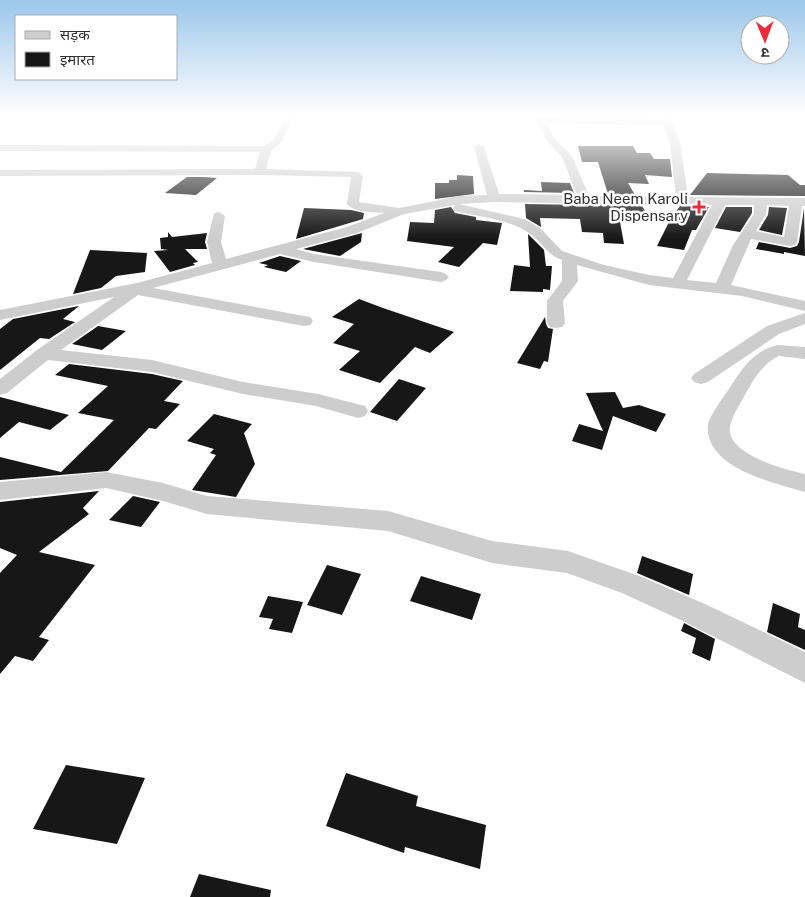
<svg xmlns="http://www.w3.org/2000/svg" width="805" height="897" font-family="'Public Sans','Noto Sans Devanagari',sans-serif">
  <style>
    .building { fill: #171717 }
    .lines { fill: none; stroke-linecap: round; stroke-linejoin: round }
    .street { fill: #cdcdcd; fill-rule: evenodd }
    .poi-dot { fill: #ee2b3a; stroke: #fff; stroke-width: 2 }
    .labels { text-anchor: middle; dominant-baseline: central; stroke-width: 5; stroke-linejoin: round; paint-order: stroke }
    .far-poi-label { font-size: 15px; fill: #303030; stroke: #fff; text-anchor: end }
  </style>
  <rect width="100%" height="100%" fill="#fff"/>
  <!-- building -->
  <g class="building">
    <path d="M578,146H633L637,153H650L654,159H670L672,177L645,175L649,184L628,183L635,195L608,194L598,162H582Z"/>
    <path d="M707,173L788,175L800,185H805V196L690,195Z"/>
    <path d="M457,175L473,176L474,194L435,199V183H449V180H457Z"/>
    <path d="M187,177H204L217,178L196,195L165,193Z"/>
    <path d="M541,182L570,183L574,193L524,192V190L542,191Z"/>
    <path d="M525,204L642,206L652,222L619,216L624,244L604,243L603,233L582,232L580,219L540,218L541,227L526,218Z"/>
    <path d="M680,206L709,207L696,230H692L684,250L657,246L670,220Z"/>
    <path d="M451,207L455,213L476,217V220L502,223L497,245L483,243L459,267L438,262L454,247L407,241L410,222L434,223L435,210Z"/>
    <path d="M726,207H752V213L740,232L715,228Z"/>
    <path d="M769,207L787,208L782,235L759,230L768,215Z"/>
    <path d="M304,208L351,210L364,213L363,219L296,239Z"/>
    <path d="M804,208L805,256L784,252V254L756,249L759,242L790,248L797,246L799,242Z"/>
    <path d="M168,232L172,237L207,233L205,242L207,249H185L198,262L193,263L195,265L170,272L154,251L168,250L161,249L160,238L168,237Z"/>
    <path d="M362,233L361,242L340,256L303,249Z"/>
    <path d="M528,234L544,250L546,266H552L550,290L543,289V292L510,291L514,265L530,267Z"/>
    <path d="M90,250L147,253L145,272L116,276L101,288L73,294Z"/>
    <path d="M280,256L301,261L286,272L264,267L268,265L259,263Z"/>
    <path d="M359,299L383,308L454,332L430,353L415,347L380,383L339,370L360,351L333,343L354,324L332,317Z"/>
    <path d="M79,306L63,319L75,322L49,339L40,338L0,370V329L13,319Z"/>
    <path d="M545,317L546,324L548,328L553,329L548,362L544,361L540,369L517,363Z"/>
    <path d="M98,326L126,331L102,350L72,344Z"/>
    <path d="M69,364L152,374L183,381L164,401L180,404L156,429L149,428L108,471L0,480V457L61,472L114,420L78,413L108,386L55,375Z"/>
    <path d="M399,379L426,388L397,421L370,412Z"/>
    <path d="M615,392L623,408L639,405L666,414L656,432L613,416L602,450L572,441L579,424L603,431L586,393Z"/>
    <path d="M0,397L69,415L50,430L19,422L0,438Z"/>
    <path d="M214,414L252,424L244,433L255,464L236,497L192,490L216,455L210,453L214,449L187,441Z"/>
    <path d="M99,491L83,508L89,514L39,552L95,565L39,637L49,640L33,661L15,656L0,674V573L17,555L0,548V502Z"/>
    <path d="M133,496L160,502L141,527L109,520Z"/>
    <path d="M642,556L693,574L689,595L637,573Z"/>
    <path d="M327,565L361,574L342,615L307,605Z"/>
    <path d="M421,576L481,594L472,620L410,601Z"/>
    <path d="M268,596L303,602L292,633L269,629L273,619L259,617Z"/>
    <path d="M773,603L800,614L798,627L805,630V650L767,632Z"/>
    <path d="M684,623L715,639L710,661L692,653L696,638L681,631Z"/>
    <path d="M66,765L145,778L117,844L33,829Z"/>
    <path d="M346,773L418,796L416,806L486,825L480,869L405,847L404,853L326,826Z"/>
    <path d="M199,874L271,890L270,897H190Z"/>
  </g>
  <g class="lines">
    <!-- street -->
    <g class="street">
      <path d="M288,114H296L280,144L271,150L266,169L358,172L363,176L359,202L399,208L460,196L487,195L474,147L479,144L484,147L499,194L577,195L562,157L547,141L537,122L530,114H539L542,117L663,120L661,114H669L680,143L688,197L805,198V206H802L797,242L795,245L790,246L751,239L731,285L805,301V311L742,296L649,285L577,265L578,281L563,301L565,323L562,327L556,328L550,327L547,323V301L562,281V260C547,255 542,242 529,233C509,219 479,217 455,211L453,208L455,205L459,204L524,219L540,228L562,251L604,265L649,275L673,278L712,205L494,202L460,204L404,214L357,233L296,249L314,254L441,272L446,274L449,277L446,280L441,282L314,262L280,254L153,288L304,316L310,317L313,321L310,325L304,326L138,295L61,350L152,360L243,382L318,394L365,406L368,411L365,416L358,418L316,406L243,394L152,372L48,360L7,393L0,395V379L37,350L114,297L0,320V310L137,283L212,263L207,242L214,213L219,212L225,216L221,242L226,259L347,227L384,213C372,212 355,213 347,204L351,177L260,175L0,176V170L255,169L260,152L0,151V145L264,146L273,140ZM546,123L664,126L670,143L676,197L589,196L572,156L554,138ZM725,205H754V214L733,245L716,283L687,280ZM767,205L789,206L784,237L756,231L766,214Z"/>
      <path d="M805,313V324L779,334L708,382L701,384L694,382L691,378L694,374L767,326Z"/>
      <path d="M778,345L805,347V359L779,356C763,363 753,380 745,395C740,404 734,413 731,422C720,454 785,469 805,474V492C775,483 704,468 708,425C709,416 725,395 731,386C743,367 755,350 778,345Z"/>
      <path d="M106,472L163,483L207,496L388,511L492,541L568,551L642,577L705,604L805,652V683L685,622L622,593L567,573L492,563L388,531L207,514L163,501L106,488L0,500V482Z"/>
    </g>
  </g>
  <!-- sky -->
  <linearGradient id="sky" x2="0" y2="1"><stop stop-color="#9bc6ea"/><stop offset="0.48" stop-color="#fff"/><stop offset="1" stop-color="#fff" stop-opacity="0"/></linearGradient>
  <rect width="805" height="239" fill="url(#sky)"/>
  <!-- markers -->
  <path class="poi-dot" d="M696.5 199.5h5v5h5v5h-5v5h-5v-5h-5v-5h5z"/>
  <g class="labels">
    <!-- far-poi labels -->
    <g class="far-poi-label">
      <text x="688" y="198">Baba Neem Karoli<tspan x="688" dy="17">Dispensary</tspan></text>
    </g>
  </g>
  <!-- legend -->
  <rect x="15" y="15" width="162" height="65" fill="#ffffff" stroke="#acacac"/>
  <rect x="25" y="31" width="25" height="8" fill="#cdcdcd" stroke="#acacac"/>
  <text x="60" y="40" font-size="15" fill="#303030">सड़क</text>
  <rect x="25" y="52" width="25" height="15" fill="#171717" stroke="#acacac"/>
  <text x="60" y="65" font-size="15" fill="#303030">इमारत</text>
  <!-- north arrow -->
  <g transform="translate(765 40) rotate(179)"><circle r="24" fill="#ffffff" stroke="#acacac"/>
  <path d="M0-4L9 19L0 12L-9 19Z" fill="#ee2b3a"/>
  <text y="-8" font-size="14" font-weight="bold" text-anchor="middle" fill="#303030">उ</text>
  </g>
</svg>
